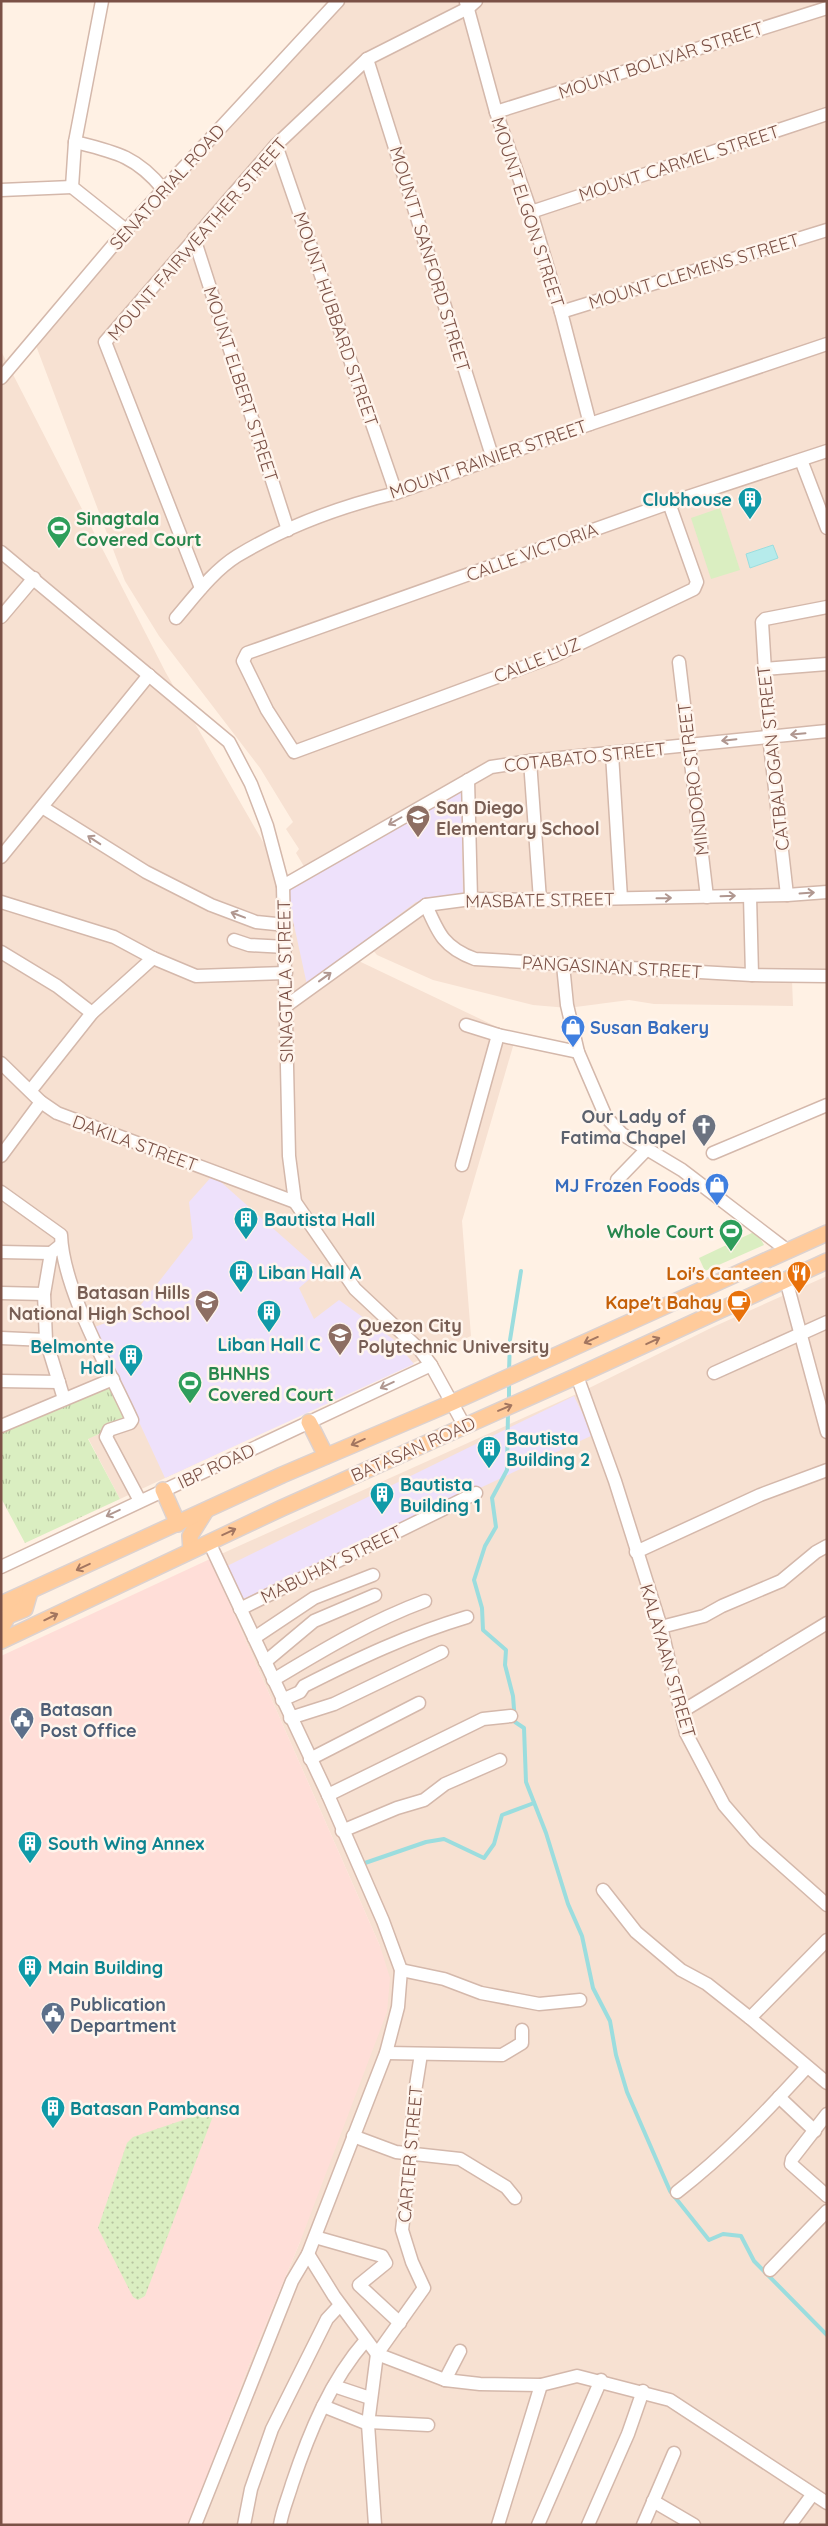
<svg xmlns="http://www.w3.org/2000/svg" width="828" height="2526" font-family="Quicksand,sans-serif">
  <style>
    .residential { fill: #f7e1d2 }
    .commercial { fill: #ffded8 }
    .education { fill: #eee1fb }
    .grass { fill: url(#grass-dots) }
    .park { fill: url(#park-tufts) }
    .pitch { fill: #daeec1 }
    .water { fill: #b6ebeb; stroke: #9bddde }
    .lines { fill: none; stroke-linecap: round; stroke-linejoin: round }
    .stream { stroke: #9bddde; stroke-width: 4 }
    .minor-casing { stroke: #d4b8ab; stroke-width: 15 }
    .major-casing { stroke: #ddd2cf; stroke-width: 18 }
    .minor { stroke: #fff; stroke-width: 12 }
    .major { stroke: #ffcb9b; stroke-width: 15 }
    .oneway { stroke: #b09790 }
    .oneway2 { stroke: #a37660 }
    .labels { text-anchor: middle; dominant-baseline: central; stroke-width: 5; stroke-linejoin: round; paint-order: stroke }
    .street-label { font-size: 18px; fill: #7b5146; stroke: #fff5ed }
    .culture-label { font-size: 18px; font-weight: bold; fill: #0d838f; stroke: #fff5ed; text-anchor: start }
    .leisure-label { font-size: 18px; font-weight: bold; fill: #27864d; stroke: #fff5ed; text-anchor: start }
    .education-label { font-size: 18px; font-weight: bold; fill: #785e54; stroke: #fff5ed; text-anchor: start }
    .shop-label { font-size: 18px; font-weight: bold; fill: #366cbe; stroke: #fff5ed; text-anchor: start }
    .worship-label { font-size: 18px; font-weight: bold; fill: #5b616d; stroke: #fff5ed; text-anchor: end }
    .food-label { font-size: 18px; font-weight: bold; fill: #c56008; stroke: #fff5ed; text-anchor: end }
    .service-label { font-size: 18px; font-weight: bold; fill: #4e5e75; stroke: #fff5ed; text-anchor: start }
  </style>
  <defs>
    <pattern id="grass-dots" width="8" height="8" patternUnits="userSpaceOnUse" patternTransform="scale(1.25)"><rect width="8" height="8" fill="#daeec1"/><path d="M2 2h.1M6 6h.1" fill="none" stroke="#b6c39f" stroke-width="1.8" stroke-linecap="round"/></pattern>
    <pattern id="park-tufts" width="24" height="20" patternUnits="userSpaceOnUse" patternTransform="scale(1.25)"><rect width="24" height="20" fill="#daeec1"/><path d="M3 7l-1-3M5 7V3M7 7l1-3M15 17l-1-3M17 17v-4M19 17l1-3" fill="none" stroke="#b6c39f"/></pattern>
  </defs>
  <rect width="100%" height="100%" fill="#fff1e4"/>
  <!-- residential -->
  <g class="residential">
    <path d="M347,1H827V979L792,980L793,1006L654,1004L629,1000L568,1008L533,1005L433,980L377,955L305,868L296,853L299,849L286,829L293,822L260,768L159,636L125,581L35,343L214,138Z"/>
    <path d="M1,351L166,673L321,943L516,1036L462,1221L471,1336L120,1499L88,1438L1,1430Z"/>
    <path d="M827,1276V2525H189L251,2360L300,2242L380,1946L210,1559L581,1392L713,1327Z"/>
  </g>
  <!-- commercial -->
  <path class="commercial" d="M210,1559L380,1946L390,1978L387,2012L300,2242L251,2360L189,2525H1V1656Z"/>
  <!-- education -->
  <g class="education">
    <path d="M461,788L463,897L416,902L307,985L286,888Z"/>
    <path d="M213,1175L320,1270L299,1288L314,1319L339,1300L393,1339L414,1364L165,1478L95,1327L136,1311L193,1238L189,1202Z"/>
    <path d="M574,1396L593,1435L243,1599L227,1566Z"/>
  </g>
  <!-- grass -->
  <path class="grass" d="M198,2115L213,2116L145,2296L138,2300L133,2297L98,2228L127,2143L133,2137Z"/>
  <!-- park -->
  <path class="park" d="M109,1384L127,1421L88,1439L120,1499L25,1543L1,1498V1430Z"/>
  <!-- pitch -->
  <g class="pitch">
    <path d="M720,508L740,570L711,579L691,518Z"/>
    <path d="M756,1231L764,1245L705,1271L699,1258Z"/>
  </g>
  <!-- water -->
  <path class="water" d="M773,545L778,558L750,568L746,554Z"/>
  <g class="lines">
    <!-- stream -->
    <g class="stream">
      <path d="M509,1372L510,1340L521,1271"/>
      <path d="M509,1402V1382"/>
      <path d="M508,1412L507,1470L492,1498L496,1527L485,1546L474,1580L482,1608L483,1630L506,1650L505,1665L513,1696L515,1722L524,1728L526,1782L546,1833L568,1904L582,1936L593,1988L610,2021L616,2055L627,2092L670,2191L709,2240L723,2234L741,2236L754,2261L827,2335"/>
      <path d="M362,1864L426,1842L444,1839L484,1858L494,1844L502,1815L534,1803"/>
    </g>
    <defs>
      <g id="minor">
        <path d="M102,1L75,142L72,187L126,230"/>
        <path d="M466,2L496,112L531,212L561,312L590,424"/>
        <path d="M367,59L493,459"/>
        <path d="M496,112L827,8"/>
        <path d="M75,142C115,152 136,156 163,189"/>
        <path d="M276,145L396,493"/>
        <path d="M1,190L72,187"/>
        <path d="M531,212L827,114"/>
        <path d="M194,238L288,530"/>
        <path d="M561,312L827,230"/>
        <path d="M1,378L126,230L338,1"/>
        <path d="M801,460L827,528"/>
        <path d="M669,503L697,582L694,589L554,656L294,752L267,710L243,661L247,653L669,503L827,451"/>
        <path d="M1,552L229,742L251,784L267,826L283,886L289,1156L295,1202L355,1289L420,1350L431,1365L464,1425"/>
        <path d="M201,588L105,342L276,145L367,59L468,8L476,1"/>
        <path d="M1,617L34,578"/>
        <path d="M176,618C194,597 213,571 237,556C285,527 342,506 396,493L590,424L827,344"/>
        <path d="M679,662L707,897"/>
        <path d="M764,669L827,664"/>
        <path d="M612,754L621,898"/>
        <path d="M530,761L540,900"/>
        <path d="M468,780L471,899"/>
        <path d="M42,807L146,872L211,905L256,922L286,925"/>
        <path d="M1,857L149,675"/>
        <path d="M283,886L491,767L530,761L827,731"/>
        <path d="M787,895L769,736L762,622L765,619L827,607"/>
        <path d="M750,896L752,975"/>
        <path d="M1,902L114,937L153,958L196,976L286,973"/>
        <path d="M426,905C438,933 444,948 475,959L752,975L827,976"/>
        <path d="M234,940L249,945L286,947"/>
        <path d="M1,952L57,986L92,1013"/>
        <path d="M563,965L567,1005L578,1052L606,1117L622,1134L682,1170L788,1251"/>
        <path d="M286,1006L426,905L471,899L540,900L787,895L827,892"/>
        <path d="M466,1025L498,1035L578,1052"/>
        <path d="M1,1063L41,1102L57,1113L295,1202"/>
        <path d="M31,1090L92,1013L153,958"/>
        <path d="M713,1153L827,1105"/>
        <path d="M1,1156L41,1102"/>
        <path d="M462,1165L498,1035"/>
        <path d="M617,1180L648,1148"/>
        <path d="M1,1192L61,1235C63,1290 109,1369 132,1420L130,1423L109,1430L106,1437L140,1501"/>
        <path d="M61,1245L51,1253L44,1294L46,1340L64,1399"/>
        <path d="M1,1252L51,1253"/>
        <path d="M786,1280L827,1432"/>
        <path d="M1,1293L44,1294"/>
        <path d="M1,1338L46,1340"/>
        <path d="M714,1373L827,1322"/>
        <path d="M577,1376L615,1481L661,1627L686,1733L724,1805L755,1841L827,1905"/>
        <path d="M1,1381L59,1382"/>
        <path d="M1,1426L113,1379"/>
        <path d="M636,1552L760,1495L827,1470"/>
        <path d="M1,1567L431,1365"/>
        <path d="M240,1609L476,1493"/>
        <path d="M661,1627L704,1616L722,1606L781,1581L816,1552L827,1546"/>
        <path d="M254,1638L314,1598L373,1575"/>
        <path d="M265,1662L314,1621L375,1595"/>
        <path d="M273,1680C323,1650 371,1621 425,1601"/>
        <path d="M282,1700L300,1692L304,1686C357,1659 410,1634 467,1617"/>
        <path d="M681,1712L827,1623"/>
        <path d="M290,1718L334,1704L442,1652"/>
        <path d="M310,1759L419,1703"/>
        <path d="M328,1795L483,1719L511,1716"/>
        <path d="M342,1831L397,1808L424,1800L445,1784L500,1760"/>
        <path d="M603,1890L636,1932L681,1970L707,1984L750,2018L827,2083"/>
        <path d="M401,1970L444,1979L481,1993L539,2004L580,2000"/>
        <path d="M750,2018L827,1940"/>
        <path d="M386,2053L502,2055L522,2043V2030"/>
        <path d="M779,2097L815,2131"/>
        <path d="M827,2114L792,2159L791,2164L827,2196"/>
        <path d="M353,2136L396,2152L460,2159L506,2187L515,2198"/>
        <path d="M677,2192C725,2155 766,2112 807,2067"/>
        <path d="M315,2237L382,2256L386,2263L359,2285L400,2323"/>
        <path d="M308,2254L334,2296L377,2354L445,2380L480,2384L541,2385L577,2376L670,2400L827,2503"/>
        <path d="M770,2270L827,2211"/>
        <path d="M445,2380L460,2351"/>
        <path d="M334,2386L370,2398"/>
        <path d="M323,2406L368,2424"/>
        <path d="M369,2422L428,2425"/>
        <path d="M653,2501L694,2525"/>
        <path d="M195,2525L292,2281L308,2254L386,2053L398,2007L401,1970L383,1921L328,1795L209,1542"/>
        <path d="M244,2525L251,2489L272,2429L327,2319L340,2305"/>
        <path d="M280,2525C282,2511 288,2498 292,2484C309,2433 330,2381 366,2340"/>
        <path d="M375,2525L368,2424L377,2354L424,2288L412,2262L402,2230L411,2153L414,2098L421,2054"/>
        <path d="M498,2525L541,2385"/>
        <path d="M538,2525L601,2380"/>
        <path d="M588,2525L628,2434L643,2391"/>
        <path d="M643,2525L674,2453"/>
        <path d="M790,2525L812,2495"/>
      </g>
      <g id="major">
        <path d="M309,1422L326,1456"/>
        <path d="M163,1490L178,1524"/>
        <path d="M191,1550L190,1536L205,1512"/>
        <path d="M1,1604L282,1475L451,1403L827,1233"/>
        <path d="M2,1627L8,1616L25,1609L30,1592"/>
        <path d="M1,1641L282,1508L577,1376L827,1261"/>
      </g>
    </defs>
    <!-- minor casing -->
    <use href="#minor" class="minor-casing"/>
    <!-- major casing -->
    <use href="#major" class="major-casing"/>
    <!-- minor -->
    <use href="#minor" class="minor"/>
    <!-- major -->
    <use href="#major" class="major"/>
  </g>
  <!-- one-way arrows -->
  <defs><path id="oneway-shaft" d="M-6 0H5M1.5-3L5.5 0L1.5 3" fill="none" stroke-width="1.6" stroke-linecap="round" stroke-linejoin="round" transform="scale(1.25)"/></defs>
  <g class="oneway">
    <use href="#oneway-shaft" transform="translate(798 734) rotate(175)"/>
    <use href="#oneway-shaft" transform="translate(729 740) rotate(174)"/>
    <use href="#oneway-shaft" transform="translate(395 821) rotate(150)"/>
    <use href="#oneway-shaft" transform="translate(94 840) rotate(-147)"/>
    <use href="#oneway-shaft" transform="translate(807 893) rotate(-4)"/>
    <use href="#oneway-shaft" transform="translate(728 896) rotate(-2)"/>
    <use href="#oneway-shaft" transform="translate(664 898) rotate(-1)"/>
    <use href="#oneway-shaft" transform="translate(238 915) rotate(-159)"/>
    <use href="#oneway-shaft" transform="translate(325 977) rotate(-36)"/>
    <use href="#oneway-shaft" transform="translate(387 1385) rotate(155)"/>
    <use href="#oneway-shaft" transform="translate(113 1513) rotate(155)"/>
  </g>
  <g class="oneway2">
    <use href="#oneway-shaft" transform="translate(591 1340) rotate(156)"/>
    <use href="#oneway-shaft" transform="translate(653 1341) rotate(-25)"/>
    <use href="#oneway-shaft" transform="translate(505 1408) rotate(-23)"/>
    <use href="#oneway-shaft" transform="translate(358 1442) rotate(156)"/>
    <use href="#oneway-shaft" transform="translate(229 1532) rotate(-25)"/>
    <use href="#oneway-shaft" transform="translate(83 1567) rotate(155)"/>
    <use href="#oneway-shaft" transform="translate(51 1617) rotate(-26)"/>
  </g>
  <!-- icons -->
  <defs>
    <symbol id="building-pin" viewBox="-11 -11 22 30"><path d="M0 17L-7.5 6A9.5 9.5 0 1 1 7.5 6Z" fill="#0f9aa8" stroke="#fff5ed"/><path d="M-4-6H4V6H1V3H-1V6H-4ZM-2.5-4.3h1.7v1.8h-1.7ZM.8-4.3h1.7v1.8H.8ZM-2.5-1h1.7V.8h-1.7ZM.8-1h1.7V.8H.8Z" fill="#fff"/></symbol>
    <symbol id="stadium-pin" viewBox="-11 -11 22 30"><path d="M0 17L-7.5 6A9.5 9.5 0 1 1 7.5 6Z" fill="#2e9e5b" stroke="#fff5ed"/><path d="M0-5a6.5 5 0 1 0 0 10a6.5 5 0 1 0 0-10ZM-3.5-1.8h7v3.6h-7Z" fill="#fff"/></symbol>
    <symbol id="school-pin" viewBox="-11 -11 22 30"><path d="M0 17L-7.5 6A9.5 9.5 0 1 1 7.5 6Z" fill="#8d6e63" stroke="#fff5ed"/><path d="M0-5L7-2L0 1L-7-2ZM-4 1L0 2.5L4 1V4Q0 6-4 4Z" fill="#fff"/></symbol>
    <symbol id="shop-pin" viewBox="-11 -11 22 30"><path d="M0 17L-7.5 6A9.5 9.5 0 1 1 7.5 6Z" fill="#3f7fe0" stroke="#fff5ed"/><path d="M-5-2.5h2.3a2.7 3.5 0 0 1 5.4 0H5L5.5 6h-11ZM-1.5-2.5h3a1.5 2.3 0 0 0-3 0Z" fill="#fff"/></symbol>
    <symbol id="church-pin" viewBox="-11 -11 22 30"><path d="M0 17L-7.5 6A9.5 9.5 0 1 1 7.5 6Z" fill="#6b7280" stroke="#fff5ed"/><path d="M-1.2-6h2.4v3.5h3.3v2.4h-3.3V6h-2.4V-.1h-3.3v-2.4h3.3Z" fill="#fff"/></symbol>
    <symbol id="restaurant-pin" viewBox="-11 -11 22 30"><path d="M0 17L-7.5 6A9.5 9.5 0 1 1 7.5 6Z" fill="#e8710a" stroke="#fff5ed"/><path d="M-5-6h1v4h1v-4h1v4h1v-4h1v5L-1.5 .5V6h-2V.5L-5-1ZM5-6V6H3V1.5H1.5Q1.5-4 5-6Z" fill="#fff"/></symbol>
    <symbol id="cafe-pin" viewBox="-11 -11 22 30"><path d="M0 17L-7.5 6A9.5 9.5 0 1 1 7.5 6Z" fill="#e8710a" stroke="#fff5ed"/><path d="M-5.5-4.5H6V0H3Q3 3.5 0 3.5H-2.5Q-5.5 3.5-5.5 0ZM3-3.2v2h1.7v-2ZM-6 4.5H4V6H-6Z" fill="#fff"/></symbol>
    <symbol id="university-pin" viewBox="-11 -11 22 30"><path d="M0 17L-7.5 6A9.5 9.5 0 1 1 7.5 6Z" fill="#8d6e63" stroke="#fff5ed"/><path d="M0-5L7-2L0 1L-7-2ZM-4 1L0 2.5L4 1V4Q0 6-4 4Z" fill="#fff"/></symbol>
    <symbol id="civic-pin" viewBox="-11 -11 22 30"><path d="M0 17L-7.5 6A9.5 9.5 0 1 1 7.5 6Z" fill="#5c6f8a" stroke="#fff5ed"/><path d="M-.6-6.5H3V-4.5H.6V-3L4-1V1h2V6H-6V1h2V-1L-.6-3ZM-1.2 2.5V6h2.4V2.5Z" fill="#fff"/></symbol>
  </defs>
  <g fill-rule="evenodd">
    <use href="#building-pin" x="736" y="485" width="28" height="38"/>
    <use href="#stadium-pin" x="45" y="514" width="28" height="38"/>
    <use href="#school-pin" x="404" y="803" width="28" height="38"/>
    <use href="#shop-pin" x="559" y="1013" width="28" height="38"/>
    <use href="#church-pin" x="690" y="1112" width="28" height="38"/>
    <use href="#shop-pin" x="703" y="1171" width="28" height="38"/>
    <use href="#building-pin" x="232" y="1205" width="28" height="38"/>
    <use href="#stadium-pin" x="717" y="1217" width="28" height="38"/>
    <use href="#building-pin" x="227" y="1258" width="28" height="38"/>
    <use href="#restaurant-pin" x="785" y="1259" width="28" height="38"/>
    <use href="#school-pin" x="193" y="1288" width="28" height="38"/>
    <use href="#cafe-pin" x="725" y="1288" width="28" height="38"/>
    <use href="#building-pin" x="255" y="1298" width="28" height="38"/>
    <use href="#university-pin" x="326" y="1321" width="28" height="38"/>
    <use href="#building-pin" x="117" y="1342" width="28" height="38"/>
    <use href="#stadium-pin" x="176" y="1369" width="28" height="38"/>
    <use href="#building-pin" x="475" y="1434" width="28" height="38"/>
    <use href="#building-pin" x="368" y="1480" width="28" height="38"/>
    <use href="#civic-pin" x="8" y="1705" width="28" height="38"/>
    <use href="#building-pin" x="16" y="1829" width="28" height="38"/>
    <use href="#building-pin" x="16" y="1953" width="28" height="38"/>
    <use href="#civic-pin" x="39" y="2000" width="28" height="38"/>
    <use href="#building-pin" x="39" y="2094" width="28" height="38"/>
  </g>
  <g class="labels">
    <!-- street labels -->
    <g class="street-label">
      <text transform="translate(661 60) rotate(-18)">MOUNT BOLIVAR STREET</text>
      <text transform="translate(679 163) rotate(-18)">MOUNT CARMEL STREET</text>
      <text transform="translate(167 187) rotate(-48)">SENATORIAL ROAD</text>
      <text transform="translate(528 212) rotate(72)">MOUNT ELGON STREET</text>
      <text transform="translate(197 239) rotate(-49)">MOUNT FAIRWEATHER STREET</text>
      <text transform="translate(430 259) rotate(73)">MOUNTT SANFORD STREET</text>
      <text transform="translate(694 271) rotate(-17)">MOUNT CLEMENS STREET</text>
      <text transform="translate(336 319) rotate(71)">MOUNT HUBBARD STREET</text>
      <text transform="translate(241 384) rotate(72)">MOUNT ELBERT STREET</text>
      <text transform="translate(488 459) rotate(-19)">MOUNT RAINIER STREET</text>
      <text transform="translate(532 552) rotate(-20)">CALLE VICTORIA</text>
      <text transform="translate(537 660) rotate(-22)">CALLE LUZ</text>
      <text transform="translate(585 757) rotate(-6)">COTABATO STREET</text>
      <text transform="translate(773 758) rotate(-96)">CATBALOGAN STREET</text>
      <text transform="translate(693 779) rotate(-97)">MINDORO STREET</text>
      <text transform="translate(540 900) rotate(-1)">MASBATE STREET</text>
      <text transform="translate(612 967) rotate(3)">PANGASINAN STREET</text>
      <text transform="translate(285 981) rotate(-91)">SINAGTALA STREET</text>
      <text transform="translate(135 1143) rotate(20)">DAKILA STREET</text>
      <text transform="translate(413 1449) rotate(-24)">BATASAN ROAD</text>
      <text transform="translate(216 1466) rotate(-25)">IBP ROAD</text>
      <text transform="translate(331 1564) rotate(-26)">MABUHAY STREET</text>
      <text transform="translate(668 1661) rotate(74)">KALAYAAN STREET</text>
      <text transform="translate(410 2154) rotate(-85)">CARTER STREET</text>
    </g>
    <!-- culture labels -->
    <g class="culture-label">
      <text x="732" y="499" text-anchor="end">Clubhouse</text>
      <text x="264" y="1219">Bautista Hall</text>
      <text x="258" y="1272">Liban Hall A</text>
      <text x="269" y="1344" text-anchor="middle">Liban Hall C</text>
      <text x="114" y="1346" text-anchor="end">Belmonte<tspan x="114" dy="21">Hall</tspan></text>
      <text x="506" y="1438">Bautista<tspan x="506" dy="21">Building 2</tspan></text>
      <text x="400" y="1484">Bautista<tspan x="400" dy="21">Building 1</tspan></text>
      <text x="48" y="1843">South Wing Annex</text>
      <text x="48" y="1967">Main Building</text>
      <text x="70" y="2108">Batasan Pambansa</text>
    </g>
    <!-- leisure labels -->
    <g class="leisure-label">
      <text x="76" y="518">Sinagtala<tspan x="76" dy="21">Covered Court</tspan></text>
      <text x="714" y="1231" text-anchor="end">Whole Court</text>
      <text x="208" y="1373">BHNHS<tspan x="208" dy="21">Covered Court</tspan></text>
    </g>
    <!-- education labels -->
    <g class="education-label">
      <text x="436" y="807">San Diego<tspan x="436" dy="21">Elementary School</tspan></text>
      <text x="190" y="1292" text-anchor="end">Batasan Hills<tspan x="190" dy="21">National High School</tspan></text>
      <text x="358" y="1325">Quezon City<tspan x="358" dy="21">Polytechnic University</tspan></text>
    </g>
    <!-- shop labels -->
    <g class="shop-label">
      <text x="590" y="1027">Susan Bakery</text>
      <text x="700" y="1185" text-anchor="end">MJ Frozen Foods</text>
    </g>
    <!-- worship labels -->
    <g class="worship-label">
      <text x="686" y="1116">Our Lady of<tspan x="686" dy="21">Fatima Chapel</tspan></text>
    </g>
    <!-- food labels -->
    <g class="food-label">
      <text x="782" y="1273">Loi's Canteen</text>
      <text x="722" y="1302">Kape't Bahay</text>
    </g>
    <!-- service labels -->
    <g class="service-label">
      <text x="40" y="1709">Batasan<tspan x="40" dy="21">Post Office</tspan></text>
      <text x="70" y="2004">Publication<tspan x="70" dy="21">Department</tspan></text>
    </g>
  </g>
  <!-- border -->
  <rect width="828" height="2526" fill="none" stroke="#7b5146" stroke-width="5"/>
</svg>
